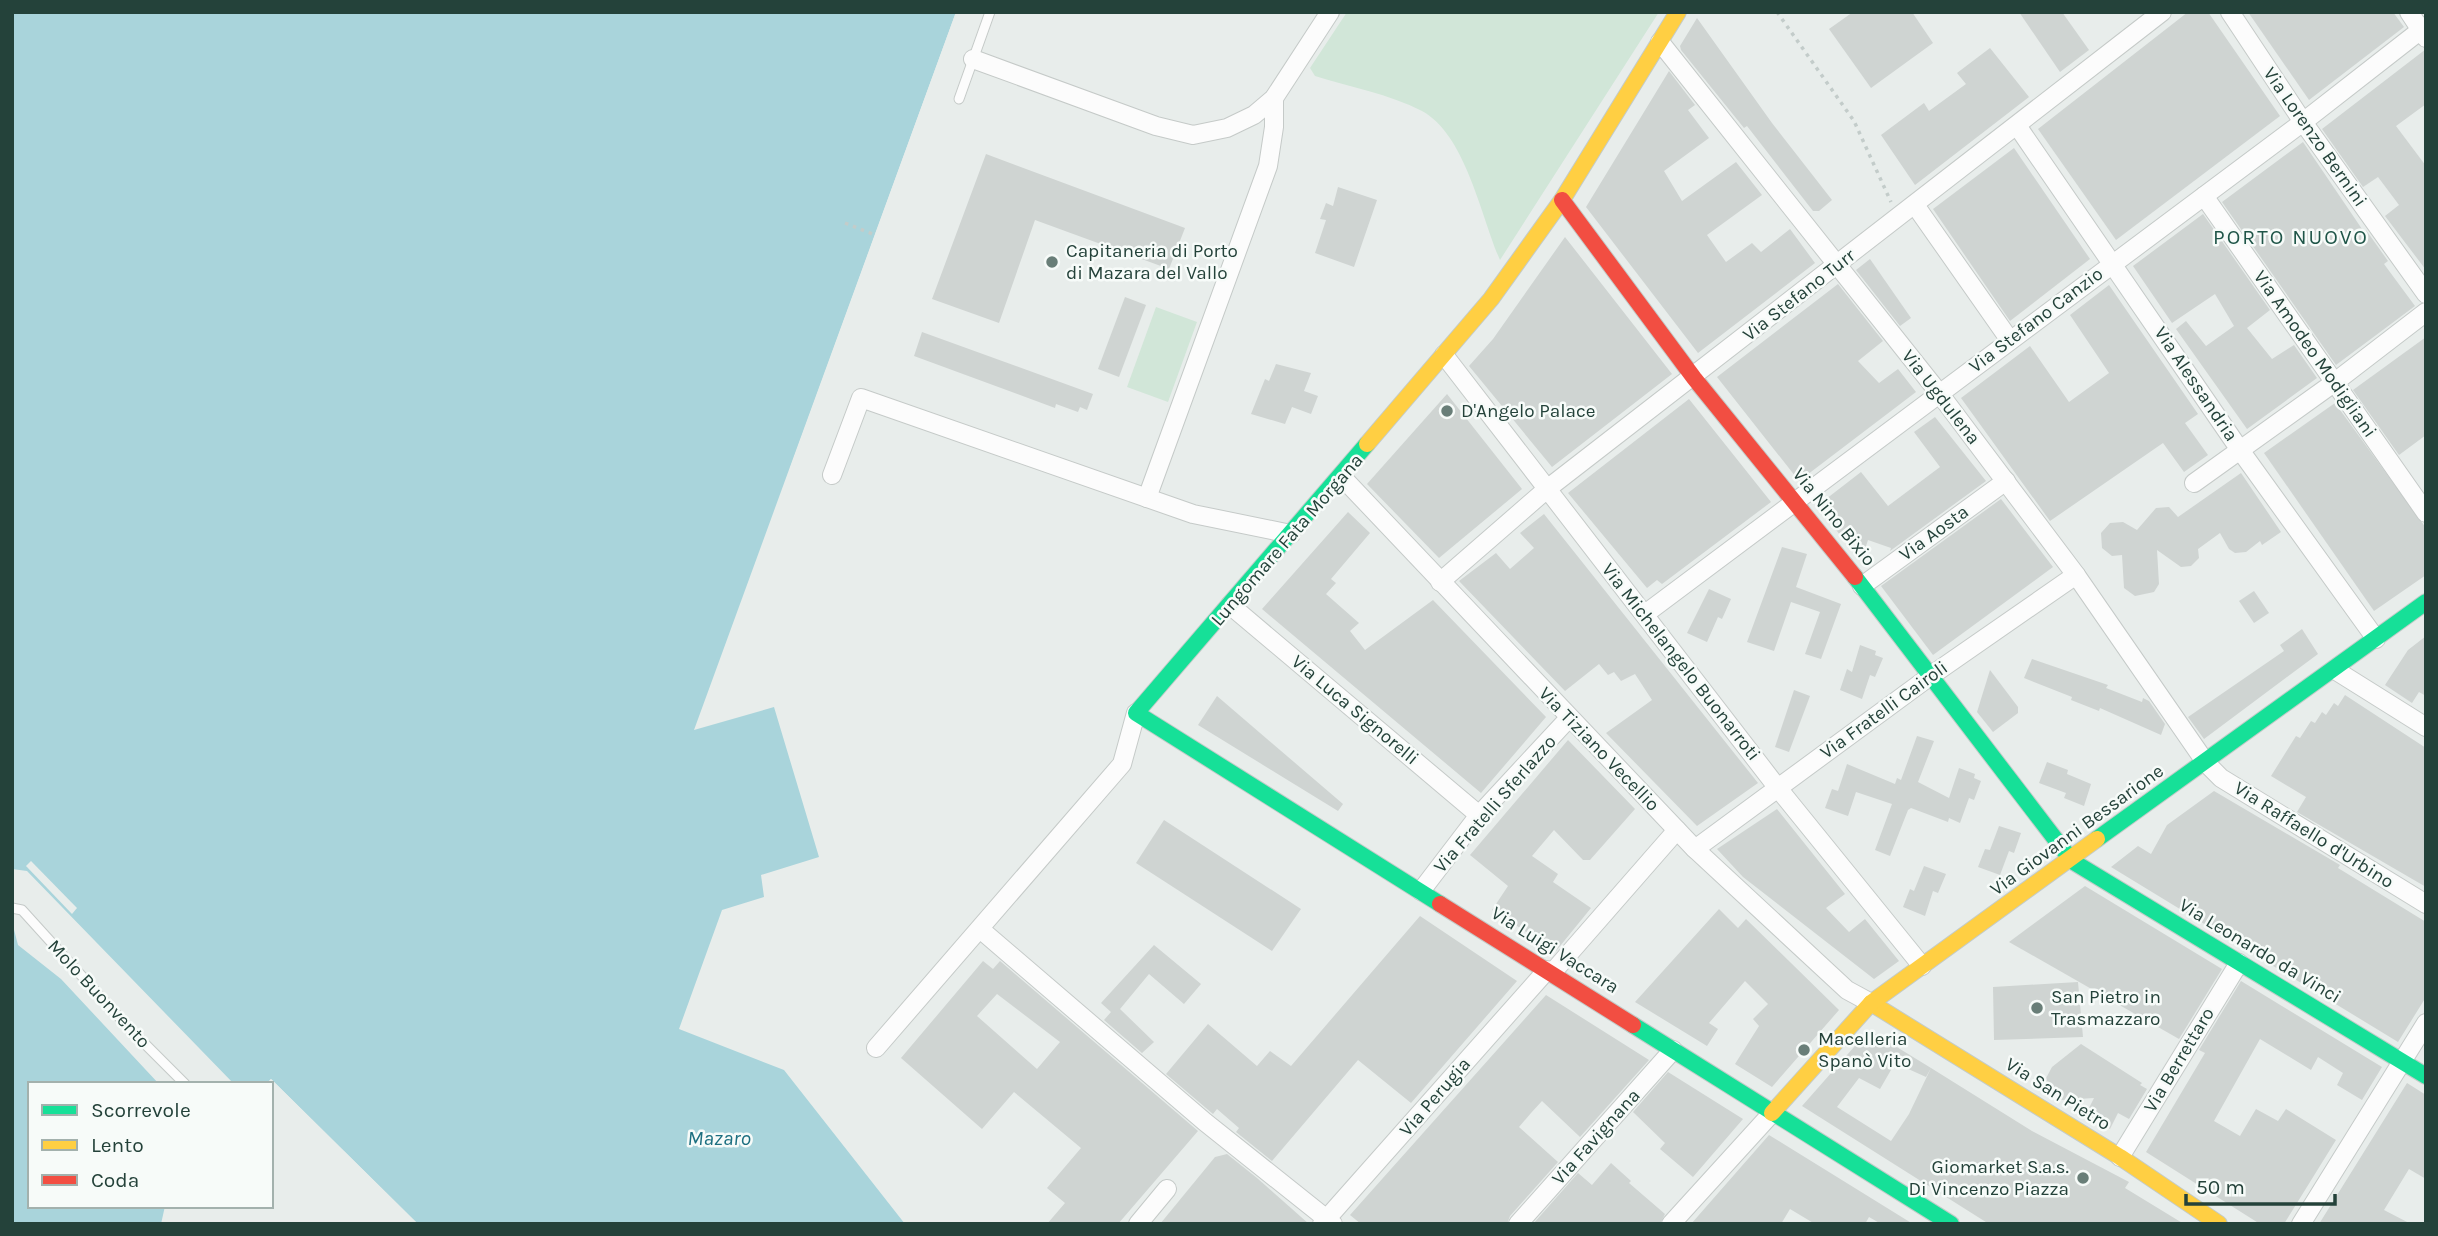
<svg xmlns="http://www.w3.org/2000/svg" width="2438" height="1236" font-family="Karla,sans-serif">
  <style>
    .green { fill: #d1e6d8 }
    .water { fill: #a9d4db }
    .pier { fill: #e8edeb }
    .building { fill: #cfd4d2; fill-rule: evenodd }
    .lines { fill: none; stroke-linecap: round; stroke-linejoin: round }
    .lane-casing { stroke: #c5cac8; stroke-width: 11 }
    .street-casing { stroke: #c5cac8; stroke-width: 20 }
    .fast-casing { stroke: #c3cbc8; stroke-width: 18 }
    .slow-casing { stroke: #c3cbc8; stroke-width: 18 }
    .jam-casing { stroke: #c3cbc8; stroke-width: 18 }
    .path { stroke: #c3ccca; stroke-width: 3.5; stroke-dasharray: 3.5 5; stroke-linecap: butt }
    .lane { stroke: #fcfcfc; stroke-width: 9 }
    .street { stroke: #fcfcfc; stroke-width: 18 }
    .fast { stroke: #16e098; stroke-width: 16 }
    .slow { stroke: #ffcf43; stroke-width: 16 }
    .jam { stroke: #f24e42; stroke-width: 16 }
    .poi-dot { fill: #697e78; stroke: #f7fbf9; stroke-width: 2.5 }
    .labels { text-anchor: middle; dominant-baseline: central; stroke-width: 5; stroke-linejoin: round; paint-order: stroke }
    .street-label { font-size: 19px; fill: #24423a; stroke: #f7fbf9 }
    .poi-label { font-size: 19px; fill: #24423a; stroke: #f7fbf9; text-anchor: start }
    .neighbourhood-label { font-size: 21px; letter-spacing: 2px; fill: #1f5548; stroke: #f7fbf9 }
    .water-label { font-size: 21px; font-style: italic; fill: #1c6f80; stroke: #f7fbf9 }
  </style>
  <rect width="100%" height="100%" fill="#e8edeb"/>
  <!-- green -->
  <g class="green">
    <path d="M1347,12H1659L1500,260C1481,217 1466,135 1422,111C1389,94 1350,87 1315,76L1310,68Z"/>
    <path d="M1156,307L1197,322L1168,402L1127,387Z"/>
  </g>
  <!-- water -->
  <g class="water">
    <path d="M12,12H956L694,730L774,707L819,857L761,875L764,897L722,910L679,1029L784,1070L905,1224H418L271,1079L266,1084H234L27,871L12,869Z"/>
    <path d="M12,922L18,945L61,979L159,1084H30V1206H165L161,1224H12Z"/>
  </g>
  <!-- pier -->
  <g class="pier">
    <path d="M956,12L959,13L792,472L789,471Z"/>
    <path d="M31,861L77,908L72,914L26,866Z"/>
    <path d="M271,1079L418,1224H413L271,1084H266Z"/>
  </g>
  <!-- building -->
  <g class="building">
    <path d="M1853,12H1912L1933,43L1871,88L1829,29Z"/>
    <path d="M2019,12H2062L2089,50L2060,72Z"/>
    <path d="M2188,12H2208L2280,116L2116,240L2038,129Z"/>
    <path d="M2248,12H2393L2404,27L2309,100Z"/>
    <path d="M1697,18L1772,123L1832,200L1819,211H1813L1747,126L1744,128L1681,50L1680,46Z"/>
    <path d="M1990,48L2029,97L1915,185L1881,135L1924,103L1929,111L1966,84L1957,73Z"/>
    <path d="M2426,49V104L2396,126L2426,166V270L2385,216L2399,205L2378,177L2363,187L2322,129Z"/>
    <path d="M1669,71L1695,105L1688,110L1709,138L1664,171L1682,201L1736,162L1762,195L1707,235L1726,262L1752,243L1761,252L1790,229L1815,263L1698,353L1586,207Z"/>
    <path d="M2303,142L2364,232L2366,230L2388,261L2384,264L2415,306L2336,365L2222,202Z"/>
    <path d="M2014,148L2090,259L2010,321L1933,209Z"/>
    <path d="M986,154L1185,228L1169,269L1035,220L999,323L932,299Z"/>
    <path d="M1338,187L1377,200L1354,267L1315,253L1326,220L1320,219L1326,203L1333,206Z"/>
    <path d="M2203,214L2270,310L2247,328L2272,359L2294,345L2317,378L2247,429L2176,329L2186,321L2206,346L2234,326L2215,294L2172,323L2133,266Z"/>
    <path d="M1565,237L1672,374L1552,467L1469,366L1493,339Z"/>
    <path d="M1870,259L1911,318L1900,326L1856,270Z"/>
    <path d="M1838,284L1883,341L1858,361L1879,383L1898,369L1916,392L1799,481L1717,377Z"/>
    <path d="M2109,285L2198,414L2185,423L2208,455L2184,472L2163,443L2050,521L1961,398L2030,346L2069,402L2109,373L2070,315Z"/>
    <path d="M1125,297L1146,305L1119,377L1098,369Z"/>
    <path d="M922,332L1093,394L1087,410L1080,407L1078,412L1056,404L1055,408L914,356Z"/>
    <path d="M2426,337V435L2399,455L2353,390Z"/>
    <path d="M1276,364L1311,373L1304,391L1318,396L1311,414L1292,407L1285,424L1251,414L1265,379L1269,381Z"/>
    <path d="M1447,394L1522,489L1439,558L1367,484Z"/>
    <path d="M1689,399L1771,502L1662,584L1657,580L1647,588L1568,493Z"/>
    <path d="M2335,403L2426,528V575L2374,611L2264,453Z"/>
    <path d="M1935,417L1986,481L1890,551L1891,548L1868,540L1861,561L1817,506L1861,472L1888,506L1940,467L1914,432Z"/>
    <path d="M2241,473L2281,532L2262,545L2260,541L2246,552L2235,553L2229,549L2220,533L2198,549L2199,558L2191,566L2181,567L2157,550L2159,584L2154,592L2135,596L2124,588L2122,555L2112,556L2102,548L2101,533L2110,523L2123,522L2137,530L2156,508L2169,507L2178,517Z"/>
    <path d="M2001,499L2053,567L1933,655L1881,586Z"/>
    <path d="M1348,512L1370,533L1331,579L1336,583L1326,594L1359,623L1350,631L1365,650L1433,600L1546,717L1481,793L1262,609Z"/>
    <path d="M1544,514L1758,783L1697,826L1606,733L1652,700L1635,674L1621,681L1614,672L1608,675L1599,664L1565,691L1459,581L1496,553L1510,569L1534,548L1520,533Z"/>
    <path d="M1782,547L1807,554L1796,587L1841,604L1821,659L1805,654L1820,612L1791,602L1774,651L1747,642Z"/>
    <path d="M1709,589L1731,599L1722,619L1718,617L1707,642L1687,633Z"/>
    <path d="M2254,591L2269,613L2254,623L2239,601Z"/>
    <path d="M2302,629L2318,654L2204,739L2188,717L2284,651L2280,645Z"/>
    <path d="M2426,636V696L2419,692L2412,703L2385,685L2408,650Z"/>
    <path d="M1860,645L1876,651L1875,655L1883,658L1875,677L1870,675L1862,699L1840,690L1847,669L1852,672Z"/>
    <path d="M2032,659L2108,685L2106,688L2142,702L2143,698L2149,701L2165,724L2161,735L2100,708L2099,711L2071,700L2072,697L2024,678Z"/>
    <path d="M1990,670L2018,707V713L1993,732L1977,712Z"/>
    <path d="M1794,690L1810,696L1789,752L1775,747Z"/>
    <path d="M2345,695L2426,748V887L2297,812L2306,797L2271,776L2296,736L2300,738L2311,721L2315,723L2322,712L2326,715L2334,703L2338,706Z"/>
    <path d="M1217,696L1343,804L1338,811L1198,725Z"/>
    <path d="M1917,736L1934,741L1918,782L1949,798L1959,768L1975,774L1974,778L1981,781L1974,800L1969,798L1960,823L1949,818L1948,822L1911,808L1908,810L1890,856L1875,850L1892,804L1856,792L1848,816L1825,808L1832,789L1838,791L1847,764L1895,784L1897,778L1901,780Z"/>
    <path d="M1568,740L1635,809L1590,860H1583L1554,830L1532,856L1558,874L1553,882L1591,908L1556,951L1492,910L1508,886L1470,855Z"/>
    <path d="M2047,762L2068,770L2067,774L2091,784L2084,806L2064,798L2066,793L2039,783Z"/>
    <path d="M2214,791L2340,865L2338,868L2426,922V997L2398,1042L2111,867L2138,846L2151,854L2167,825Z"/>
    <path d="M1777,809L1845,894L1826,908L1849,932L1865,919L1899,961L1874,979L1743,877L1717,849Z"/>
    <path d="M1164,820L1301,909L1272,951L1136,863Z"/>
    <path d="M1999,826L2021,833L2014,853L2009,851L2000,875L1978,867L1985,849L1990,850Z"/>
    <path d="M1924,866L1946,874L1938,893L1933,891L1925,916L1903,907L1910,889L1914,891Z"/>
    <path d="M2085,886L2222,969L2179,1039L2009,942Z"/>
    <path d="M1719,909L1738,928L1746,919L1839,1010L1772,1087L1735,1064L1759,1026L1753,1019L1768,1004L1745,981L1709,1023L1718,1029L1707,1046L1635,1002Z"/>
    <path d="M1420,916L1517,981L1411,1103L1358,1060L1272,1161L1236,1132L1239,1128L1217,1109L1213,1114L1166,1074L1208,1024L1257,1066L1270,1051L1291,1066Z"/>
    <path d="M1154,945L1201,984L1184,1004L1149,974L1120,1009L1154,1042L1142,1053L1104,1020L1111,1012L1101,1003Z"/>
    <path d="M983,961L993,969L1000,961L1198,1131L1118,1224H1047L1065,1203L1047,1188L1081,1148L1014,1092L982,1129L901,1058ZM997,994L1060,1042L1037,1069L977,1016Z"/>
    <path d="M2241,981L2382,1067L2362,1100L2337,1085L2343,1073L2318,1057L2311,1070L2260,1039L2214,1121L2240,1136L2256,1109L2278,1121L2286,1109L2336,1140L2284,1224H2260L2146,1152L2205,1053L2199,1050Z"/>
    <path d="M2078,982L2083,1037L1994,1040L1993,987Z"/>
    <path d="M1546,995L1649,1060L1580,1137L1542,1101L1531,1113L1519,1127L1558,1162L1510,1216L1507,1224H1361L1350,1215Z"/>
    <path d="M1869,1030L1931,1068L1926,1077L1895,1063L1880,1089L1859,1078L1837,1107L1891,1141L1909,1114L1931,1068L2032,1131L2129,1182L2125,1188L2184,1224H1989L1802,1106Z"/>
    <path d="M2081,1044L2142,1083L2140,1085L2147,1089L2129,1119L2118,1113L2110,1129L2086,1114L2094,1098L2062,1100L2049,1093L2044,1082L2052,1067Z"/>
    <path d="M1668,1072L1743,1119L1693,1177L1660,1149L1665,1143L1633,1112Z"/>
    <path d="M2407,1083L2426,1095V1179L2409,1169L2384,1210L2411,1224H2319Z"/>
    <path d="M1769,1135L1913,1224H1881L1869,1217L1865,1224H1815L1790,1209L1781,1224H1691Z"/>
    <path d="M1227,1154L1257,1178L1309,1224H1160L1215,1157Z"/>
    <path d="M1611,1163L1631,1181L1629,1183L1665,1214L1660,1224H1533L1578,1173L1592,1185Z"/>
  </g>
  <g class="lines">
    <defs>
      <g id="lane">
        <path d="M959,99L990,12"/>
        <path d="M12,908L22,910L128,1027L185,1084"/>
      </g>
      <g id="street">
        <path d="M2230,12L2303,122L2426,294"/>
        <path d="M2409,12L2426,38"/>
        <path d="M1660,42L1939,393L2076,575L2206,763L2221,778L2426,904"/>
        <path d="M973,59L1156,126L1193,135L1227,128L1254,115L1274,98L1330,12"/>
        <path d="M2018,127L2240,450L2376,639"/>
        <path d="M2204,196L2426,513"/>
        <path d="M1915,205L2009,339"/>
        <path d="M1444,355L1777,787L1922,966"/>
        <path d="M832,475L861,398L1193,514L1291,534"/>
        <path d="M1342,477L1695,849L1847,990L1871,1003"/>
        <path d="M2194,483L2335,382L2426,312"/>
        <path d="M1147,498L1268,166L1274,127V98"/>
        <path d="M1440,582L1547,489L2162,12"/>
        <path d="M1862,586L2006,481"/>
        <path d="M1230,605L1479,815"/>
        <path d="M1645,614L2303,122L2426,26"/>
        <path d="M2335,670L2426,727"/>
        <path d="M1695,849L1929,677L2076,575"/>
        <path d="M1421,891L1479,815L1569,718"/>
        <path d="M980,929L1205,1122L1333,1224"/>
        <path d="M1552,973L1677,830"/>
        <path d="M876,1048L1122,764L1136,713"/>
        <path d="M2120,1157L2239,963"/>
        <path d="M1138,1224L1167,1189"/>
        <path d="M1322,1224L1547,970"/>
        <path d="M1518,1224L1673,1050"/>
        <path d="M1671,1224L1772,1113"/>
        <path d="M2301,1224L2426,1023"/>
      </g>
      <g id="fast">
        <path d="M1367,444L1136,713L1440,904"/>
        <path d="M1855,577L2072,861L2426,1076"/>
        <path d="M2097,839L2426,602"/>
        <path d="M1633,1025L1951,1224"/>
      </g>
      <g id="slow">
        <path d="M1367,444L1491,299L1562,200L1678,12"/>
        <path d="M1871,1003L2120,1157L2219,1224"/>
        <path d="M1772,1113L1871,1003L2097,839"/>
      </g>
      <g id="jam">
        <path d="M1562,200L1694,378L1855,577"/>
        <path d="M1440,904L1633,1025"/>
      </g>
    </defs>
    <!-- lane casing -->
    <use href="#lane" class="lane-casing"/>
    <!-- street casing -->
    <use href="#street" class="street-casing"/>
    <!-- fast casing -->
    <use href="#fast" class="fast-casing"/>
    <!-- slow casing -->
    <use href="#slow" class="slow-casing"/>
    <!-- jam casing -->
    <use href="#jam" class="jam-casing"/>
    <!-- path -->
    <g class="path">
      <path d="M1777,12L1854,121L1891,202"/>
      <path d="M845,223L875,235"/>
    </g>
    <!-- lane -->
    <use href="#lane" class="lane"/>
    <!-- street -->
    <use href="#street" class="street"/>
    <!-- fast -->
    <use href="#fast" class="fast"/>
    <!-- slow -->
    <use href="#slow" class="slow"/>
    <!-- jam -->
    <use href="#jam" class="jam"/>
  </g>
  <!-- markers -->
  <g class="poi-dot">
    <circle cx="1052" cy="262" r="7"/>
    <circle cx="1447" cy="411" r="7"/>
    <circle cx="2037" cy="1008" r="7"/>
    <circle cx="1804" cy="1050" r="7"/>
    <circle cx="2083" cy="1178" r="7"/>
  </g>
  <g class="labels">
    <!-- street labels -->
    <g class="street-label">
      <text transform="translate(2315 137) rotate(55)">Via Lorenzo Bernini</text>
      <text transform="translate(1799 295) rotate(-38)">Via Stefano Turr</text>
      <text transform="translate(2036 320) rotate(-37)">Via Stefano Canzio</text>
      <text transform="translate(2315 354) rotate(55)">Via Amodeo Modigliani</text>
      <text transform="translate(2196 384) rotate(56)">Via Alessandria</text>
      <text transform="translate(1941 397) rotate(52)">Via Ugdulena</text>
      <text transform="translate(1834 517) rotate(51)">Via Nino Bixio</text>
      <text transform="translate(1934 533) rotate(-36)">Via Aosta</text>
      <text transform="translate(1287 540) rotate(-49)">Lungomare Fata Morgana</text>
      <text transform="translate(1681 662) rotate(52)">Via Michelangelo Buonarroti</text>
      <text transform="translate(1355 710) rotate(40)">Via Luca Signorelli</text>
      <text transform="translate(1884 710) rotate(-36)">Via Fratelli Cairoli</text>
      <text transform="translate(1599 749) rotate(46)">Via Tiziano Vecellio</text>
      <text transform="translate(1495 804) rotate(-49)">Via Fratelli Sferlazzo</text>
      <text transform="translate(2077 830) rotate(-36)">Via Giovanni Bessarione</text>
      <text transform="translate(2314 835) rotate(32)">Via Raffaello d'Urbino</text>
      <text transform="translate(1555 950) rotate(32)">Via Luigi Vaccara</text>
      <text transform="translate(2260 951) rotate(31)">Via Leonardo da Vinci</text>
      <text transform="translate(99 994) rotate(47)">Molo Buonvento</text>
      <text transform="translate(2179 1060) rotate(-59)">Via Berrettaro</text>
      <text transform="translate(2058 1094) rotate(32)">Via San Pietro</text>
      <text transform="translate(1435 1097) rotate(-49)">Via Perugia</text>
      <text transform="translate(1596 1137) rotate(-48)">Via Favignana</text>
    </g>
    <!-- poi labels -->
    <g class="poi-label">
      <text x="1066" y="251">Capitaneria di Porto<tspan x="1066" dy="22">di Mazara del Vallo</tspan></text>
      <text x="1461" y="411">D'Angelo Palace</text>
      <text x="2051" y="997">San Pietro in<tspan x="2051" dy="22">Trasmazzaro</tspan></text>
      <text x="1818" y="1039">Macelleria<tspan x="1818" dy="22">Spanò Vito</tspan></text>
      <text x="2069" y="1167" text-anchor="end">Giomarket S.a.s.<tspan x="2069" dy="22">Di Vincenzo Piazza</tspan></text>
    </g>
    <!-- neighbourhood labels -->
    <g class="neighbourhood-label">
      <text x="2291" y="237">PORTO NUOVO</text>
    </g>
    <!-- water labels -->
    <g class="water-label">
      <text x="719" y="1138">Mazaro</text>
    </g>
  </g>
  <!-- border -->
  <rect width="2438" height="1236" fill="none" stroke="#24423a" stroke-width="28"/>
  <!-- legend -->
  <rect x="28" y="1082" width="245" height="126" fill="#f7fbf9" stroke="#a3b1ad" stroke-width="2"/>
  <rect x="42" y="1105" width="35" height="10" fill="#16e098" stroke="#a3b1ad" stroke-width="2"/>
  <text x="91" y="1117" font-size="21" fill="#24423a">Scorrevole</text>
  <rect x="42" y="1140" width="35" height="10" fill="#ffcf43" stroke="#a3b1ad" stroke-width="2"/>
  <text x="91" y="1152" font-size="21" fill="#24423a">Lento</text>
  <rect x="42" y="1175" width="35" height="10" fill="#f24e42" stroke="#a3b1ad" stroke-width="2"/>
  <text x="91" y="1187" font-size="21" fill="#24423a">Coda</text>
  <!-- scale -->
  <path d="M2186 1194v10h149v-10" fill="none" stroke="#24423a" stroke-width="3.5"/>
  <text x="2196" y="1194" font-size="21" fill="#24423a" stroke="#f7fbf9" stroke-width="5" paint-order="stroke">50 m</text>
</svg>
